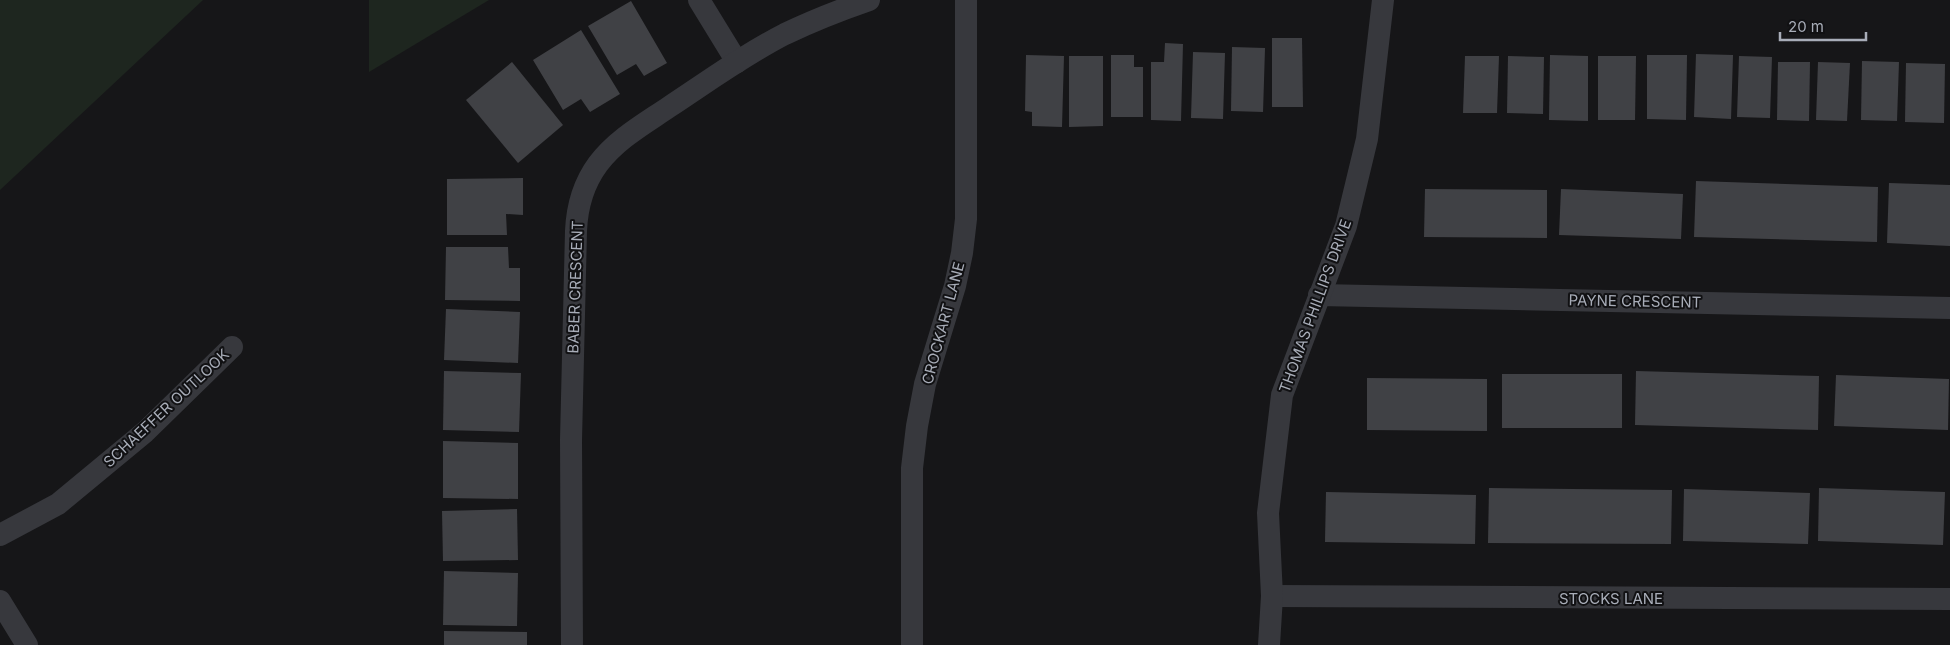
<svg xmlns="http://www.w3.org/2000/svg" width="1950" height="645" font-family="Inter,sans-serif">
  <style>
    .green { fill: #1e261f }
    .building { fill: #404145 }
    .lines { fill: none; stroke-linecap: round; stroke-linejoin: round }
    .street { stroke: #37383d; stroke-width: 22 }
    .labels { text-anchor: middle; dominant-baseline: central; stroke-width: 4; stroke-linejoin: round; paint-order: stroke }
    .street-label { font-size: 15px; fill: #a8adb8; stroke: #111113 }
  </style>
  <rect width="100%" height="100%" fill="#161618"/>
  <!-- green -->
  <g class="green">
    <path d="M0,0H203L0,190Z"/>
    <path d="M369,0H489L369,72Z"/>
  </g>
  <!-- building -->
  <g class="building">
    <path d="M631,1L667,63L644,76L636,64L617,75L588,26Z"/>
    <path d="M581,30L620,94L590,112L581,99L563,110L533,60Z"/>
    <path d="M1272,38H1302L1303,107H1272Z"/>
    <path d="M1165,43L1183,44L1181,121L1151,120V62H1164Z"/>
    <path d="M1232,47L1265,48L1263,112L1231,111Z"/>
    <path d="M1193,52L1225,53L1223,119L1191,118Z"/>
    <path d="M1696,54L1733,55L1731,119L1694,117Z"/>
    <path d="M1026,55L1064,56L1062,127L1032,126V112L1025,111Z"/>
    <path d="M1111,55H1134V67H1143V117H1111Z"/>
    <path d="M1550,55L1588,56V121L1549,120Z"/>
    <path d="M1647,55H1687L1686,120L1647,119Z"/>
    <path d="M1069,56H1103V126L1069,127Z"/>
    <path d="M1465,56H1499L1497,113H1463Z"/>
    <path d="M1508,56L1544,57L1543,114L1507,113Z"/>
    <path d="M1598,56H1636L1635,120H1598Z"/>
    <path d="M1739,56L1772,57L1770,118L1737,117Z"/>
    <path d="M1862,61L1899,62L1897,121L1861,120Z"/>
    <path d="M512,62L563,125L518,163L466,100Z"/>
    <path d="M1778,62H1810L1809,121L1777,120Z"/>
    <path d="M1818,62L1850,63L1847,121L1816,120Z"/>
    <path d="M1906,63L1945,64L1944,123L1905,122Z"/>
    <path d="M523,178V215L506,214L507,235H447V179Z"/>
    <path d="M1696,181L1878,187L1877,242L1694,237Z"/>
    <path d="M1889,183L1950,185V246L1887,243Z"/>
    <path d="M1425,189L1547,190V238L1424,237Z"/>
    <path d="M1561,189L1683,194L1681,239L1559,235Z"/>
    <path d="M446,247H508L509,268H520V301L445,300Z"/>
    <path d="M446,309L520,312L518,363L444,360Z"/>
    <path d="M444,371L521,373L519,432L443,430Z"/>
    <path d="M1636,371L1819,376L1818,430L1635,425Z"/>
    <rect x="1502" y="374" width="120" height="54"/>
    <path d="M1836,375L1949,379L1948,430L1834,426Z"/>
    <path d="M1367,378L1487,379V431L1367,430Z"/>
    <path d="M443,441L518,443V499L443,498Z"/>
    <path d="M1489,488L1672,490L1671,544L1488,543Z"/>
    <path d="M1819,488L1945,492L1943,545L1818,541Z"/>
    <path d="M1684,489L1810,493L1808,544L1683,541Z"/>
    <path d="M1326,492L1476,495L1475,544L1325,542Z"/>
    <path d="M517,509L518,560L443,561L442,511Z"/>
    <path d="M444,571L518,573L517,626L443,625Z"/>
    <path d="M444,631L527,632V645H444Z"/>
  </g>
  <g class="lines">
    <!-- street -->
    <g class="street">
      <path d="M699,0L737,62"/>
      <path d="M1319,295L1950,308"/>
      <path d="M0,535L58,504L145,432L232,347"/>
      <path d="M1272,596L1950,599"/>
      <path d="M0,601L27,645"/>
      <path d="M572,645L571,440L576,231C577,206 584,183 598,164C617,139 644,124 669,107C707,82 744,55 785,34C812,21 840,10 869,0"/>
      <path d="M912,645V468L917,426L925,384L955,286L962,253L966,219V0"/>
      <path d="M1269,645L1272,596L1268,513L1282,395L1346,226L1367,139L1383,0"/>
    </g>
  </g>
  <g class="labels">
    <!-- street labels -->
    <g class="street-label">
      <text transform="translate(575 287) rotate(-88)">BABER CRESCENT</text>
      <text transform="translate(1635 301) rotate(1)">PAYNE CRESCENT</text>
      <text transform="translate(1315 306) rotate(-70)">THOMAS PHILLIPS DRIVE</text>
      <text transform="translate(943 323) rotate(-75)">CROCKART LANE</text>
      <text transform="translate(166 408) rotate(-43)">SCHAEFFER OUTLOOK</text>
      <text x="1611" y="598">STOCKS LANE</text>
    </g>
  </g>
  <!-- scale -->
  <path d="M1780 32v8h86v-8" fill="none" stroke="#a8adb8" stroke-width="2.5"/>
  <text x="1788" y="32" font-size="15" fill="#a8adb8" stroke="#111113" stroke-width="4" paint-order="stroke">20 m</text>
</svg>
